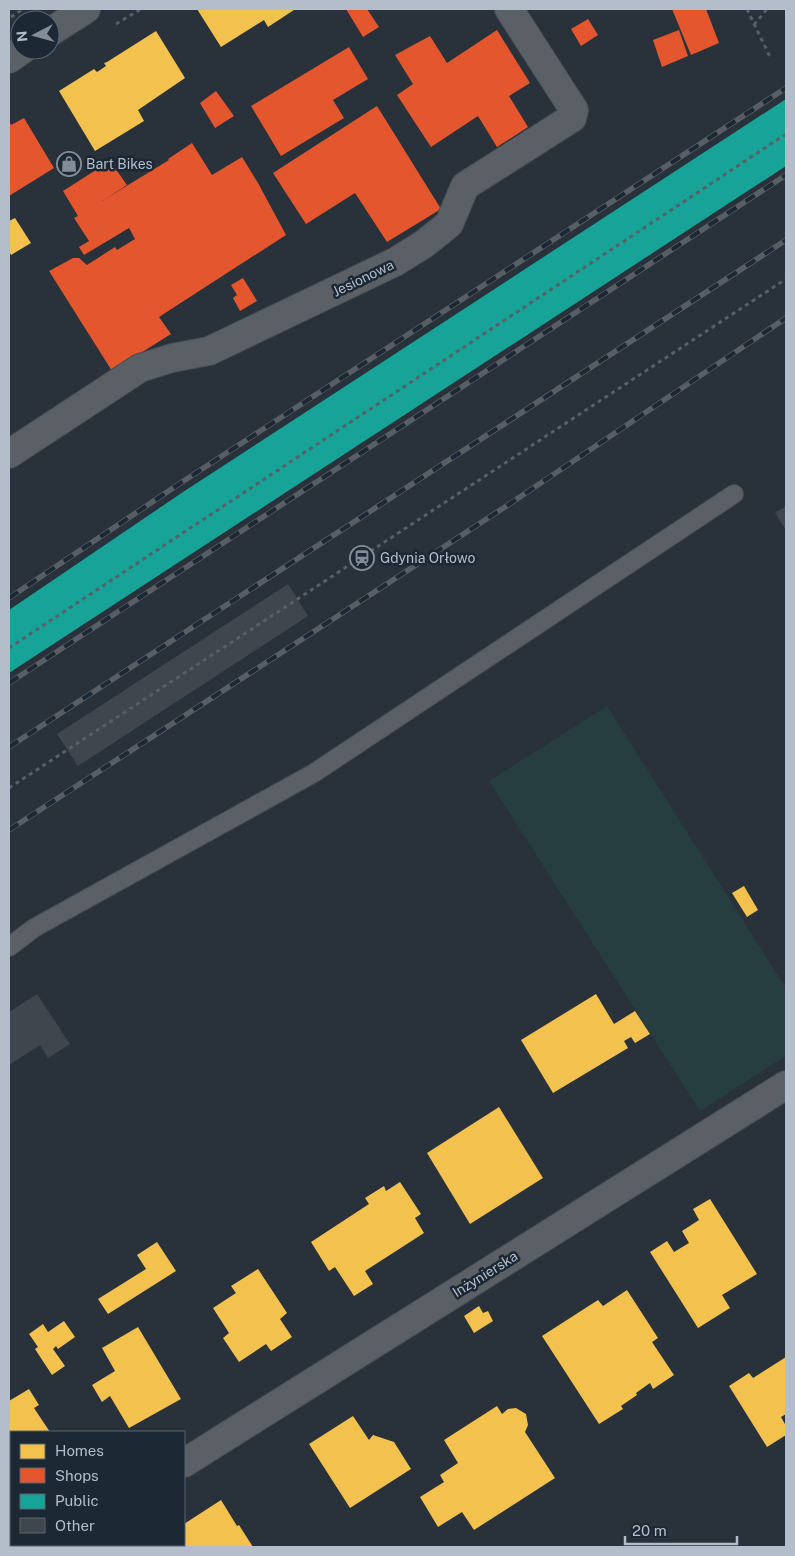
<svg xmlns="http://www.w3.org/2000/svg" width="795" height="1556" font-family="'Public Sans',sans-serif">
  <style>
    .green { fill: #263e40 }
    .homes { fill: #f2c14e }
    .shops { fill: #e4572e }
    .public { fill: #17a398 }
    .building { fill: #3f464d }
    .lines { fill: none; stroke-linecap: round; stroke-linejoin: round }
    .service-casing { stroke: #464c52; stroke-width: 20 }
    .minor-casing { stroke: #464c52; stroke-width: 30 }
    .path { stroke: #585f65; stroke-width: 3; stroke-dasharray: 4 4; stroke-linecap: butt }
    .service { stroke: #5b6067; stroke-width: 18 }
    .minor { stroke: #5b6067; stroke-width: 28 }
    .rail-casing { stroke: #585e65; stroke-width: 5.5 }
    .rail { stroke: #1d2835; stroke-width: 4; stroke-dasharray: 11; stroke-linecap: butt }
    .labels { text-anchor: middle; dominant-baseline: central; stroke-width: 5; stroke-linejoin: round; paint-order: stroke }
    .poi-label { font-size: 14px; fill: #b4becb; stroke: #1d2835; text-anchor: start }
    .street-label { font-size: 14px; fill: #b4becb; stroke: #1d2835 }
  </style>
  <rect width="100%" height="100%" fill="#29313a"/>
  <!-- green -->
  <path class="green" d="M607,706L786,988V1056L700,1111L489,781Z"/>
  <!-- homes -->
  <g class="homes">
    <path d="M197,9H293L294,10L268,27L264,20L221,47Z"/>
    <path d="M156,31L185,78L138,110L144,121L95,151L59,91L94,69L97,72L106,66L104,63L107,62Z"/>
    <path d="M15,218L31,243L11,255L9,251V221Z"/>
    <path d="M744,886L758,910L747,917L732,893Z"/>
    <path d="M596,994L614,1024L635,1011L650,1034L635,1043L631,1037L624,1041L628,1048L553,1093L521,1040Z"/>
    <path d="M499,1107L543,1178L470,1224L427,1153Z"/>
    <path d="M400,1182L421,1214L415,1218L424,1233L365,1271L373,1284L354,1296L335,1267L329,1271L311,1242L369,1204L365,1198L384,1186L386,1191Z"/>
    <path d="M710,1199L757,1274L722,1295L730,1308L698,1328L650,1252L667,1241L674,1252L689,1243L682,1231L699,1220L693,1209Z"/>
    <path d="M157,1242L176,1271L108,1314L98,1299L146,1269L137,1255Z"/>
    <path d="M258,1269L287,1313L280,1319L292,1337L271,1351L266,1344L239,1362L223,1338L229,1333L213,1308L236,1293L231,1286Z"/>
    <path d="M627,1290L658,1338L652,1342L674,1375L653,1389L650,1383L636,1393L637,1395L621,1406L623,1409L599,1424L542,1336L598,1300L603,1306Z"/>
    <path d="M479,1306L483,1313L488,1311L493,1321L474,1333L464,1316Z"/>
    <path d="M64,1321L75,1337L58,1349L56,1346L53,1349L65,1366L52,1375L35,1349L38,1347L29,1334L43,1324L48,1332Z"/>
    <path d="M138,1327L181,1399L129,1428L110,1396L102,1402L92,1385L115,1371L102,1348Z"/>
    <path d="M786,1357V1414L781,1417L786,1426V1435L767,1447L729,1386L749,1373L753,1378Z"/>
    <path d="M29,1389L39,1405L34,1408L50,1432H11V1489L9,1490V1401Z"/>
    <path d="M497,1406L502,1414L508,1409L516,1408L526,1414L528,1425L525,1432L555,1478L474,1530L462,1512L438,1527L420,1497L444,1482L440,1475L458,1463L444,1440Z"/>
    <path d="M353,1416L369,1440L373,1435L394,1442L411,1469L350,1508L309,1444Z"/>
    <path d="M221,1500L237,1526L239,1525L253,1547H185L184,1545V1524Z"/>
  </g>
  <!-- shops -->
  <g class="shops">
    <path d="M346,9H367L379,27L363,37Z"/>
    <path d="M672,9H706L719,43L691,55Z"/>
    <path d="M588,19L598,35L581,46L571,29Z"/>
    <path d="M497,30L530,83L509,96L528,127L497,147L478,116L431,147L397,95L413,84L395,55L430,36L447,63Z"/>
    <path d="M679,30L688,56L662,67L653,40Z"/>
    <path d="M349,47L368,79L333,100L344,118L281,156L251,106Z"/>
    <path d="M216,91L234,116L215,128L200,103Z"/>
    <path d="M377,106L441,209L387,242L355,193L306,224L273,173Z"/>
    <path d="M24,118L54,168L9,196V121L11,125Z"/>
    <path d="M192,143L212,175L242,157L258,183L286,235L159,317L171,334L112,371L49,271L73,258H79L87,265L115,247L117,250L135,239L129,228L84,255L79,247L89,241L74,218L78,216L63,191L110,161L127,185L102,201L169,160L168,159Z"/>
    <path d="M243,278L257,301L240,311L233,298L237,295L231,285Z"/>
  </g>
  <!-- public -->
  <path class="public" d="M786,99V166L9,673V610L183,492Z"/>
  <!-- building -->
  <g class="building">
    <path d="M786,506V530L775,513Z"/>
    <path d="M288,584L308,616L78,766L57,734Z"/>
    <path d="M37,994L70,1044L48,1058L40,1045L9,1065V1012Z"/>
  </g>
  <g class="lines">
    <defs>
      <path id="service" d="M9,947L34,928L314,773L734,494"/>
      <g id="minor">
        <path d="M50,32L86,9"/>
        <path d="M9,59L22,50"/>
        <path d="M9,454L140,368L172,358L209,351L395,262L424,244L449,224L465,186L572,118L574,110L509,9"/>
        <path d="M184,1463L786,1085"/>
        <path d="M50,1547L54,1545"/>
      </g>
    </defs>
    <!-- service casing -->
    <use href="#service" class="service-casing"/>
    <!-- minor casing -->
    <use href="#minor" class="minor-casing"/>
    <!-- path -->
    <g class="path">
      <path d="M747,9L770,57"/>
      <path d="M11,17L23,9"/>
      <path d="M116,24L141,9"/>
      <path d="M754,25L767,9"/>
      <path d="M9,648L786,134"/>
      <path d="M9,788L786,279"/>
    </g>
    <!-- service -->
    <use href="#service" class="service"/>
    <!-- minor -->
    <use href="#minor" class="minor"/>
    <defs>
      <g id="rail">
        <path d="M9,598L179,484L786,88"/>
        <path d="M9,683L786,175"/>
        <path d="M9,747L786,240"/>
        <path d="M9,830L508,505L786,318"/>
      </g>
    </defs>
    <!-- rail casing -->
    <use href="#rail" class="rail-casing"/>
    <!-- rail -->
    <use href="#rail" class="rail"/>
  </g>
  <!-- icons -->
  <defs>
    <symbol id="shop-ring" viewBox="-11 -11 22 22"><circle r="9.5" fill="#1d2835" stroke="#838d98" stroke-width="1.5"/><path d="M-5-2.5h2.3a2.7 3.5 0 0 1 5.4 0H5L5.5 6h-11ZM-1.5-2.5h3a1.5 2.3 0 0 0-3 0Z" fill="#838d98"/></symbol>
    <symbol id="station-ring" viewBox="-11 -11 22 22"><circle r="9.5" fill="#1d2835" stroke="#838d98" stroke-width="1.5"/><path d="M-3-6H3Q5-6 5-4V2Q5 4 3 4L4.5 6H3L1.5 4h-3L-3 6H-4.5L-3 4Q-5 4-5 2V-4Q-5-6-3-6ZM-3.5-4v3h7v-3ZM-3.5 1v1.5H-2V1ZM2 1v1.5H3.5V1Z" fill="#838d98"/></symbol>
  </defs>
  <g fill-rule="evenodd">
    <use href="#shop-ring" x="55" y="150" width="28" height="28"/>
    <use href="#station-ring" x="348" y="544" width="28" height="28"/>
  </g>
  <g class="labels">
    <!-- poi labels -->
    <g class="poi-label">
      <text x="86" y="164">Bart Bikes</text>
      <text x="380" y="558">Gdynia Orłowo</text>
    </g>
    <!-- street labels -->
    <g class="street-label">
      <text transform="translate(363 278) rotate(-26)">Jesionowa</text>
      <text transform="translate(485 1274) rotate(-32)">Inżynierska</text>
    </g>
  </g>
  <!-- border -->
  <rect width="795" height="1556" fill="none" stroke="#b4becb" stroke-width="20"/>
  <!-- legend -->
  <rect x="10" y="1431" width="175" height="115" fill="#1d2835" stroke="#596471"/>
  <rect x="20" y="1444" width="25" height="15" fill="#f2c14e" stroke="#596471"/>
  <text x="55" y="1456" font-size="15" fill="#b4becb">Homes</text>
  <rect x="20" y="1468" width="25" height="15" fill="#e4572e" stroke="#596471"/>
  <text x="55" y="1481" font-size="15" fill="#b4becb">Shops</text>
  <rect x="20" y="1494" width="25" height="15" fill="#17a398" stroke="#596471"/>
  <text x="55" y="1506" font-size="15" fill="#b4becb">Public</text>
  <rect x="20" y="1518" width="25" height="15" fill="#3f464d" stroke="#596471"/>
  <text x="55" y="1531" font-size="15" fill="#b4becb">Other</text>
  <!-- north arrow -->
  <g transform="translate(35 35) rotate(264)"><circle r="24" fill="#1d2835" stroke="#596471"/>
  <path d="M0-4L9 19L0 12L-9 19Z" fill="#838d98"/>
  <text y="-8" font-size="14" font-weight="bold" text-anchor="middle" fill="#b4becb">N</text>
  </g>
  <!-- scale -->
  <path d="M625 1536v8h112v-8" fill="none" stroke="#b4becb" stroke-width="2.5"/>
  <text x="632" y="1536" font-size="15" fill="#b4becb" stroke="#1d2835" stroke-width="4" paint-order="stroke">20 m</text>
</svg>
